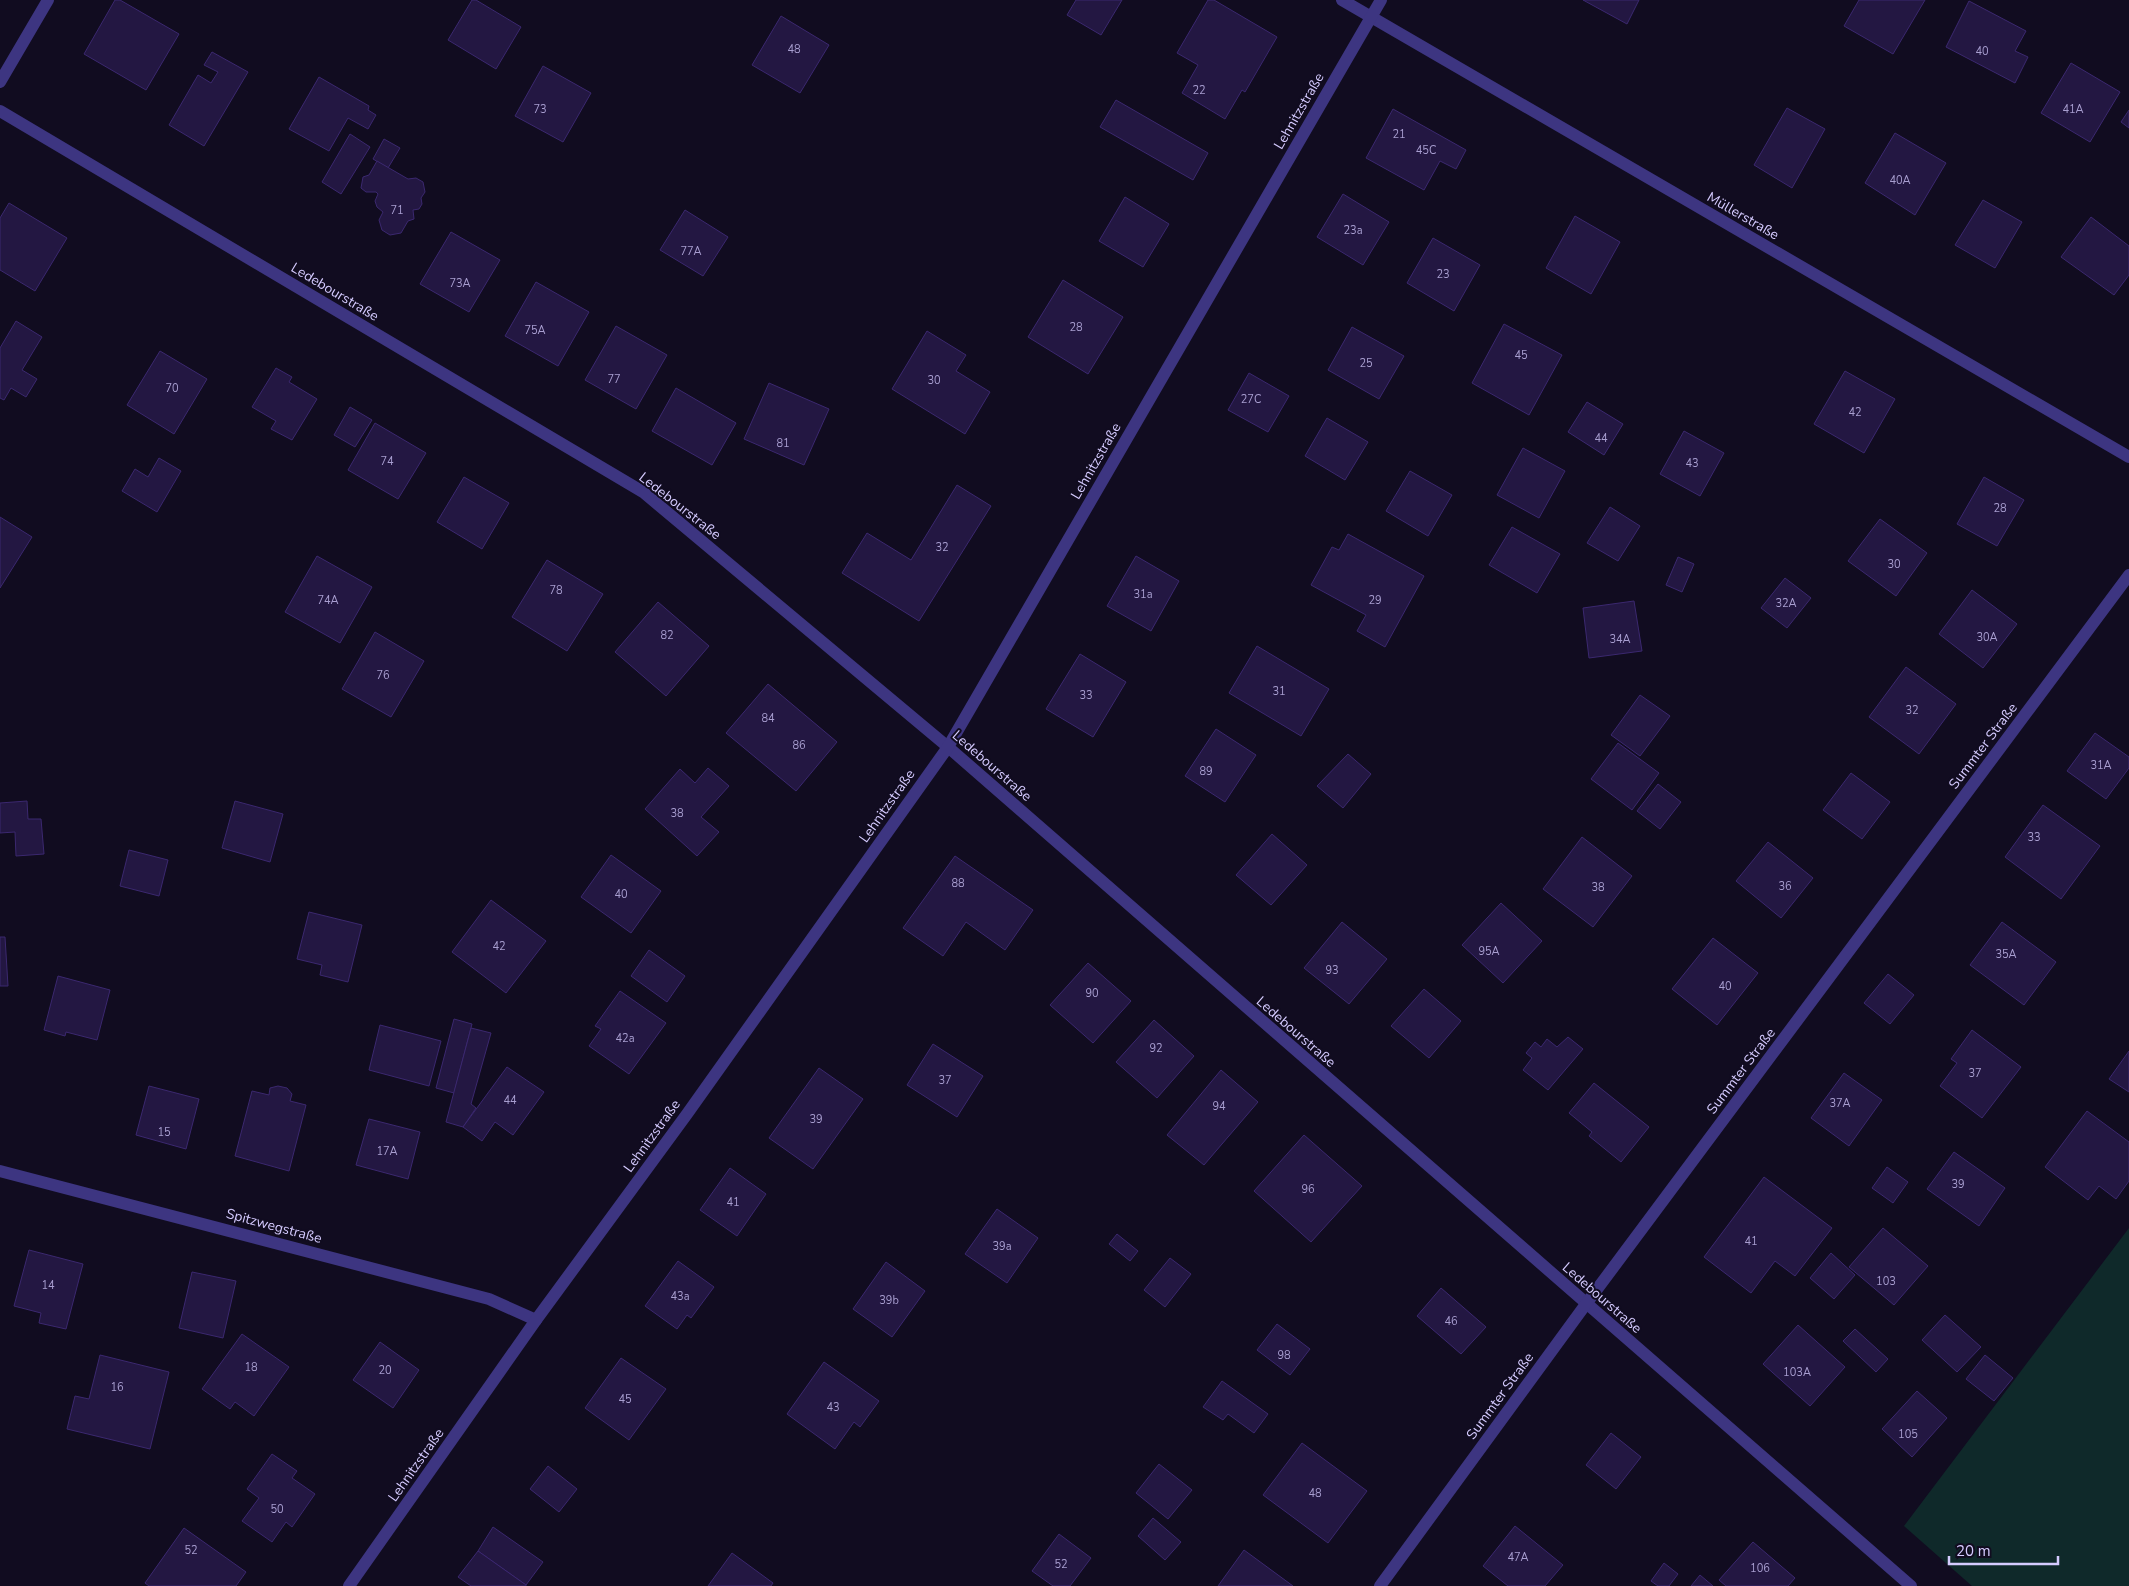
<svg xmlns="http://www.w3.org/2000/svg" width="2129" height="1586" font-family="'Nunito Sans',sans-serif">
  <style>
    .green { fill: #0f292a }
    .building { fill: #231742; stroke: #3b286f }
    .lines { fill: none; stroke-linecap: round; stroke-linejoin: round }
    .minor { stroke: #3d3581; stroke-width: 12 }
    .labels { text-anchor: middle; dominant-baseline: central; stroke-width: 4; stroke-linejoin: round; paint-order: stroke }
    .number-label { font-size: 11px; fill: #a89ed0 }
    .street-label { font-size: 14px; fill: #d5cbff; stroke: #110c20 }
  </style>
  <rect width="100%" height="100%" fill="#110c20"/>
  <!-- green -->
  <path class="green" d="M2129,1228V1586H1972L1904,1526Z"/>
  <!-- building -->
  <g class="building">
    <path d="M115,0H120L179,34L146,90L84,54Z"/>
    <path d="M472,0H476L521,27L496,69L448,40Z"/>
    <path d="M1076,0H1122L1101,35L1067,15Z"/>
    <path d="M1208,0H1214L1277,37L1245,92L1242,90L1225,119L1182,93L1198,65L1177,53Z"/>
    <path d="M1583,0H1639L1627,24Z"/>
    <path d="M1859,0H1925L1893,54L1844,26Z"/>
    <path d="M1969,1L2026,31L2015,51L2028,57L2015,83L1946,47Z"/>
    <path d="M781,16L829,45L800,93L752,65Z"/>
    <path d="M212,52L248,72L204,146L169,125L198,75L211,83L218,72L204,65Z"/>
    <path d="M2071,63L2120,92L2090,142L2041,113Z"/>
    <path d="M543,66L591,93L563,142L515,116Z"/>
    <path d="M319,77L369,106L368,110L376,115L368,129L348,118L329,151L289,129Z"/>
    <path d="M1116,100L1208,153L1193,180L1100,127Z"/>
    <path d="M1787,108L1825,129L1792,188L1754,165Z"/>
    <path d="M1393,109L1466,150L1456,169L1440,161L1424,190L1366,158Z"/>
    <path d="M2129,110V128L2121,122Z"/>
    <path d="M1895,133L1946,163L1915,215L1865,183Z"/>
    <path d="M350,134L370,147L341,194L322,182Z"/>
    <path d="M384,139L400,148L388,168L373,159Z"/>
    <path d="M377,161L408,179L416,178L423,182L425,192L421,198L422,204L419,209L413,210L414,219L408,221L401,233L390,235L382,230L379,220L383,212L377,207L375,201L378,194L376,192H366L361,188L363,177L369,175Z"/>
    <path d="M1343,194L1389,222L1363,265L1317,237Z"/>
    <path d="M1125,197L1169,224L1143,267L1099,241Z"/>
    <path d="M1983,200L2022,222L1995,268L1955,245Z"/>
    <path d="M9,203L67,238L35,291L0,270V218Z"/>
    <path d="M685,210L728,237L703,276L660,250Z"/>
    <path d="M1575,216L1620,242L1591,294L1546,268Z"/>
    <path d="M2091,217L2129,246V275L2114,295L2061,257Z"/>
    <path d="M451,232L500,260L469,312L420,284Z"/>
    <path d="M1433,238L1480,265L1454,311L1407,283Z"/>
    <path d="M1063,280L1123,317L1088,374L1028,337Z"/>
    <path d="M536,282L589,312L558,366L505,336Z"/>
    <path d="M16,321L42,337L22,370L37,379L26,397L11,388L4,400L0,398V348Z"/>
    <path d="M1504,324L1562,355L1529,415L1472,383Z"/>
    <path d="M616,326L667,355L636,409L585,380Z"/>
    <path d="M1352,327L1404,356L1379,399L1328,370Z"/>
    <path d="M927,331L966,355L956,371L990,392L965,434L892,389Z"/>
    <path d="M160,351L207,379L174,434L127,405Z"/>
    <path d="M276,368L292,377L289,382L317,399L292,440L271,429L276,421L252,407Z"/>
    <path d="M1845,371L1895,399L1864,453L1814,424Z"/>
    <path d="M1249,373L1289,396L1268,432L1228,410Z"/>
    <path d="M769,383L829,409L804,465L744,439Z"/>
    <path d="M676,388L736,423L712,465L652,431Z"/>
    <path d="M1587,402L1623,424L1604,455L1568,432Z"/>
    <path d="M350,407L372,420L355,447L334,435Z"/>
    <path d="M1327,418L1368,442L1345,480L1305,456Z"/>
    <path d="M375,423L426,453L398,499L348,470Z"/>
    <path d="M1684,431L1724,453L1700,496L1660,474Z"/>
    <path d="M1523,448L1565,471L1539,518L1497,495Z"/>
    <path d="M159,458L181,471L157,512L122,491L135,469L148,477Z"/>
    <path d="M1410,471L1452,495L1428,536L1386,511Z"/>
    <path d="M464,477L509,503L482,549L437,522Z"/>
    <path d="M1984,477L2024,500L1997,546L1957,524Z"/>
    <path d="M957,485L991,506L919,621L842,573L867,533L911,560Z"/>
    <path d="M1610,507L1640,526L1618,561L1587,543Z"/>
    <path d="M0,517L32,537L0,588Z"/>
    <path d="M1880,519L1927,553L1896,596L1848,561Z"/>
    <path d="M1512,527L1560,554L1537,593L1489,565Z"/>
    <path d="M1348,534L1424,576L1385,647L1357,631L1366,615L1311,585L1332,547L1339,550Z"/>
    <path d="M317,556L372,587L340,643L285,612Z"/>
    <path d="M1136,556L1179,581L1151,631L1107,606Z"/>
    <path d="M1678,557L1694,564L1682,592L1666,585Z"/>
    <path d="M547,560L603,594L567,651L512,617Z"/>
    <path d="M1785,578L1811,598L1787,628L1761,608Z"/>
    <path d="M1972,590L2017,624L1983,668L1939,634Z"/>
    <path d="M1634,601L1642,651L1589,658L1583,608Z"/>
    <path d="M658,602L709,646L666,696L615,652Z"/>
    <path d="M375,632L424,661L391,717L342,689Z"/>
    <path d="M1257,646L1329,689L1301,736L1229,693Z"/>
    <path d="M1080,654L1126,682L1093,737L1046,709Z"/>
    <path d="M1906,667L1956,704L1919,754L1869,717Z"/>
    <path d="M768,684L837,742L796,791L726,733Z"/>
    <path d="M1640,695L1670,716L1640,756L1611,735Z"/>
    <path d="M1216,729L1256,755L1225,802L1185,776Z"/>
    <path d="M2095,733L2129,757V768L2106,799L2067,771Z"/>
    <path d="M1618,743L1659,773L1632,810L1591,779Z"/>
    <path d="M1348,754L1371,774L1343,808L1317,786Z"/>
    <path d="M708,768L729,786L701,817L719,832L697,856L645,809L680,769L695,783Z"/>
    <path d="M1851,773L1890,802L1862,839L1823,810Z"/>
    <path d="M1658,784L1681,802L1660,829L1637,811Z"/>
    <path d="M27,801L28,819H41L44,854L16,856L15,832L0,833V803Z"/>
    <path d="M235,801L283,814L270,862L222,848Z"/>
    <path d="M2043,805L2100,846L2061,899L2005,857Z"/>
    <path d="M1272,834L1307,865L1271,905L1236,875Z"/>
    <path d="M1582,837L1632,876L1593,927L1543,889Z"/>
    <path d="M1768,842L1813,878L1781,918L1736,881Z"/>
    <path d="M129,850L168,860L159,896L120,886Z"/>
    <path d="M611,855L661,891L631,933L581,897Z"/>
    <path d="M955,856L1033,910L1005,950L966,922L943,956L903,928Z"/>
    <path d="M491,900L546,941L506,993L452,952Z"/>
    <path d="M1501,903L1542,941L1503,983L1462,945Z"/>
    <path d="M309,912L362,925L348,982L320,975L322,965L297,959Z"/>
    <path d="M1342,922L1387,959L1349,1004L1304,968Z"/>
    <path d="M2002,922L2056,962L2024,1005L1970,965Z"/>
    <path d="M0,937H5L8,986H0Z"/>
    <path d="M1713,938L1758,973L1717,1025L1672,989Z"/>
    <path d="M649,950L685,976L667,1002L631,976Z"/>
    <path d="M1088,963L1131,1001L1093,1043L1050,1005Z"/>
    <path d="M1888,974L1914,995L1890,1024L1864,1003Z"/>
    <path d="M58,976L110,990L97,1040L66,1032L65,1036L44,1030Z"/>
    <path d="M1424,989L1461,1021L1429,1058L1391,1026Z"/>
    <path d="M620,991L666,1023L629,1074L589,1046L601,1029L595,1026Z"/>
    <path d="M454,1019L472,1024L454,1093L436,1088Z"/>
    <path d="M1154,1020L1194,1056L1157,1098L1116,1062Z"/>
    <path d="M380,1025L441,1041L429,1086L369,1070Z"/>
    <path d="M471,1028L491,1033L471,1104L476,1108L463,1127L446,1122Z"/>
    <path d="M1972,1030L2021,1067L1982,1118L1940,1086L1957,1063L1951,1059Z"/>
    <path d="M1568,1037L1583,1049L1548,1090L1523,1070L1532,1058L1526,1053L1535,1042L1541,1047L1547,1039L1557,1047Z"/>
    <path d="M933,1044L983,1076L957,1117L907,1085Z"/>
    <path d="M2129,1051V1092L2109,1079Z"/>
    <path d="M507,1067L544,1092L513,1135L495,1122L482,1141L463,1127Z"/>
    <path d="M819,1068L863,1099L813,1169L769,1138Z"/>
    <path d="M1221,1070L1258,1102L1204,1165L1167,1135Z"/>
    <path d="M1844,1073L1882,1100L1849,1146L1811,1118Z"/>
    <path d="M1594,1083L1649,1127L1621,1162L1589,1136L1592,1132L1569,1113Z"/>
    <path d="M149,1086L199,1099L186,1149L136,1135Z"/>
    <path d="M278,1086L287,1088L292,1094L290,1101L306,1105L289,1171L235,1156L252,1091L269,1095L270,1088Z"/>
    <path d="M2087,1111L2129,1142V1181L2116,1199L2099,1186L2088,1200L2045,1167Z"/>
    <path d="M369,1119L420,1132L408,1179L356,1165Z"/>
    <path d="M1304,1135L1362,1186L1311,1242L1254,1191Z"/>
    <path d="M1954,1152L2005,1188L1979,1226L1927,1189Z"/>
    <path d="M1887,1167L1908,1182L1893,1203L1872,1188Z"/>
    <path d="M730,1168L766,1194L737,1236L700,1210Z"/>
    <path d="M1764,1177L1832,1228L1795,1276L1775,1261L1751,1293L1704,1257Z"/>
    <path d="M997,1209L1038,1238L1007,1283L965,1254Z"/>
    <path d="M1883,1228L1928,1266L1894,1305L1849,1267Z"/>
    <path d="M1117,1234L1138,1251L1130,1261L1109,1244Z"/>
    <path d="M29,1250L83,1264L66,1329L39,1323L41,1313L14,1306Z"/>
    <path d="M1831,1253L1855,1275L1834,1299L1810,1278Z"/>
    <path d="M1170,1258L1191,1274L1165,1307L1144,1290Z"/>
    <path d="M678,1261L714,1287L691,1318L687,1315L677,1329L645,1306Z"/>
    <path d="M886,1262L925,1291L892,1337L853,1309Z"/>
    <path d="M192,1272L236,1281L223,1338L179,1328Z"/>
    <path d="M1441,1288L1486,1327L1461,1354L1417,1316Z"/>
    <path d="M1945,1315L1981,1347L1957,1372L1922,1340Z"/>
    <path d="M1277,1324L1310,1349L1290,1375L1257,1350Z"/>
    <path d="M1798,1325L1845,1367L1810,1406L1763,1364Z"/>
    <path d="M1855,1329L1888,1359L1876,1372L1843,1341Z"/>
    <path d="M242,1334L289,1367L254,1416L235,1402L230,1409L202,1389Z"/>
    <path d="M380,1342L419,1370L393,1408L353,1380Z"/>
    <path d="M100,1355L169,1372L150,1449L67,1429L75,1396L89,1399Z"/>
    <path d="M1985,1355L2013,1378L1994,1401L1966,1379Z"/>
    <path d="M621,1358L666,1389L629,1440L585,1408Z"/>
    <path d="M824,1362L879,1401L860,1427L854,1422L835,1449L787,1414Z"/>
    <path d="M1222,1381L1268,1414L1254,1433L1228,1414L1223,1420L1203,1407Z"/>
    <path d="M1917,1391L1947,1418L1912,1457L1882,1429Z"/>
    <path d="M1611,1433L1641,1457L1616,1489L1586,1465Z"/>
    <path d="M1302,1443L1367,1491L1328,1543L1263,1495Z"/>
    <path d="M272,1454L297,1471L292,1478L315,1494L292,1527L286,1522L272,1542L242,1521L259,1498L247,1489Z"/>
    <path d="M1159,1464L1192,1490L1168,1519L1136,1493Z"/>
    <path d="M548,1466L577,1489L559,1512L530,1489Z"/>
    <path d="M1153,1518L1181,1542L1165,1560L1138,1536Z"/>
    <path d="M1515,1526L1563,1565L1545,1586H1508L1483,1566Z"/>
    <path d="M493,1527L543,1562L526,1585L478,1551Z"/>
    <path d="M184,1528L246,1572L236,1586H149L145,1583Z"/>
    <path d="M1059,1534L1091,1558L1070,1586H1053L1032,1571Z"/>
    <path d="M1753,1542L1795,1578L1788,1586H1726L1719,1580Z"/>
    <path d="M1244,1550L1293,1586H1218Z"/>
    <path d="M478,1551L526,1585V1586H471L458,1577Z"/>
    <path d="M732,1553L773,1583L771,1586H708Z"/>
    <path d="M1664,1563L1678,1574L1669,1586H1658L1651,1581Z"/>
    <path d="M1700,1575L1713,1586H1691Z"/>
  </g>
  <g class="lines">
    <!-- minor -->
    <g class="minor">
      <path d="M1342,0L2129,457"/>
      <path d="M0,82L48,0"/>
      <path d="M0,111L643,492L948,747L1911,1586"/>
      <path d="M0,1171L489,1299L536,1320"/>
      <path d="M349,1586L536,1320L687,1114L948,747L1381,0"/>
      <path d="M1380,1586L1586,1304L2129,575"/>
    </g>
  </g>
  <g class="labels">
    <!-- number labels -->
    <g class="number-label">
      <text x="794" y="49">48</text>
      <text x="1982" y="51">40</text>
      <text x="1199" y="90">22</text>
      <text x="540" y="109">73</text>
      <text x="2073" y="109">41A</text>
      <text x="1399" y="134">21</text>
      <text x="1426" y="150">45C</text>
      <text x="1900" y="180">40A</text>
      <text x="397" y="210">71</text>
      <text x="1353" y="230">23a</text>
      <text x="691" y="251">77A</text>
      <text x="1443" y="274">23</text>
      <text x="460" y="283">73A</text>
      <text x="1076" y="327">28</text>
      <text x="535" y="330">75A</text>
      <text x="1521" y="355">45</text>
      <text x="1366" y="363">25</text>
      <text x="614" y="379">77</text>
      <text x="934" y="380">30</text>
      <text x="172" y="388">70</text>
      <text x="1251" y="399">27C</text>
      <text x="1855" y="412">42</text>
      <text x="1601" y="438">44</text>
      <text x="783" y="443">81</text>
      <text x="387" y="461">74</text>
      <text x="1692" y="463">43</text>
      <text x="2000" y="508">28</text>
      <text x="942" y="547">32</text>
      <text x="1894" y="564">30</text>
      <text x="556" y="590">78</text>
      <text x="1143" y="594">31a</text>
      <text x="328" y="600">74A</text>
      <text x="1375" y="600">29</text>
      <text x="1786" y="603">32A</text>
      <text x="667" y="635">82</text>
      <text x="1987" y="637">30A</text>
      <text x="1620" y="639">34A</text>
      <text x="383" y="675">76</text>
      <text x="1279" y="691">31</text>
      <text x="1086" y="695">33</text>
      <text x="1912" y="710">32</text>
      <text x="768" y="718">84</text>
      <text x="799" y="745">86</text>
      <text x="2101" y="765">31A</text>
      <text x="1206" y="771">89</text>
      <text x="677" y="813">38</text>
      <text x="2034" y="837">33</text>
      <text x="958" y="883">88</text>
      <text x="1785" y="886">36</text>
      <text x="1598" y="887">38</text>
      <text x="621" y="894">40</text>
      <text x="499" y="946">42</text>
      <text x="1489" y="951">95A</text>
      <text x="2006" y="954">35A</text>
      <text x="1332" y="970">93</text>
      <text x="1725" y="986">40</text>
      <text x="1092" y="993">90</text>
      <text x="625" y="1038">42a</text>
      <text x="1156" y="1048">92</text>
      <text x="1975" y="1073">37</text>
      <text x="945" y="1080">37</text>
      <text x="510" y="1100">44</text>
      <text x="1840" y="1103">37A</text>
      <text x="1219" y="1106">94</text>
      <text x="816" y="1119">39</text>
      <text x="164" y="1132">15</text>
      <text x="387" y="1151">17A</text>
      <text x="1958" y="1184">39</text>
      <text x="1308" y="1189">96</text>
      <text x="733" y="1202">41</text>
      <text x="1751" y="1241">41</text>
      <text x="1002" y="1246">39a</text>
      <text x="1886" y="1281">103</text>
      <text x="48" y="1285">14</text>
      <text x="680" y="1296">43a</text>
      <text x="889" y="1300">39b</text>
      <text x="1451" y="1321">46</text>
      <text x="1284" y="1355">98</text>
      <text x="251" y="1367">18</text>
      <text x="385" y="1370">20</text>
      <text x="1797" y="1372">103A</text>
      <text x="117" y="1387">16</text>
      <text x="625" y="1399">45</text>
      <text x="833" y="1407">43</text>
      <text x="1908" y="1434">105</text>
      <text x="1315" y="1493">48</text>
      <text x="277" y="1509">50</text>
      <text x="191" y="1550">52</text>
      <text x="1518" y="1557">47A</text>
      <text x="1061" y="1564">52</text>
      <text x="1760" y="1568">106</text>
    </g>
    <!-- street labels -->
    <g class="street-label">
      <text transform="translate(1299 111) rotate(-60)">Lehnitzstraße</text>
      <text transform="translate(1743 216) rotate(30)">Müllerstraße</text>
      <text transform="translate(335 292) rotate(31)">Ledebourstraße</text>
      <text transform="translate(1096 461) rotate(-60)">Lehnitzstraße</text>
      <text transform="translate(680 506) rotate(38)">Ledebourstraße</text>
      <text transform="translate(1983 746) rotate(-53)">Summter Straße</text>
      <text transform="translate(992 766) rotate(41)">Ledebourstraße</text>
      <text transform="translate(887 806) rotate(-55)">Lehnitzstraße</text>
      <text transform="translate(1296 1032) rotate(41)">Ledebourstraße</text>
      <text transform="translate(1741 1071) rotate(-53)">Summter Straße</text>
      <text transform="translate(652 1136) rotate(-54)">Lehnitzstraße</text>
      <text transform="translate(274 1226) rotate(15)">Spitzwegstraße</text>
      <text transform="translate(1602 1298) rotate(41)">Ledebourstraße</text>
      <text transform="translate(1500 1396) rotate(-54)">Summter Straße</text>
      <text transform="translate(416 1465) rotate(-55)">Lehnitzstraße</text>
    </g>
  </g>
  <!-- scale -->
  <path d="M1949 1556v8h109v-8" fill="none" stroke="#d5cbff" stroke-width="2.5"/>
  <text x="1956" y="1556" font-size="15" fill="#d5cbff" stroke="#110c20" stroke-width="4" paint-order="stroke">20 m</text>
</svg>
